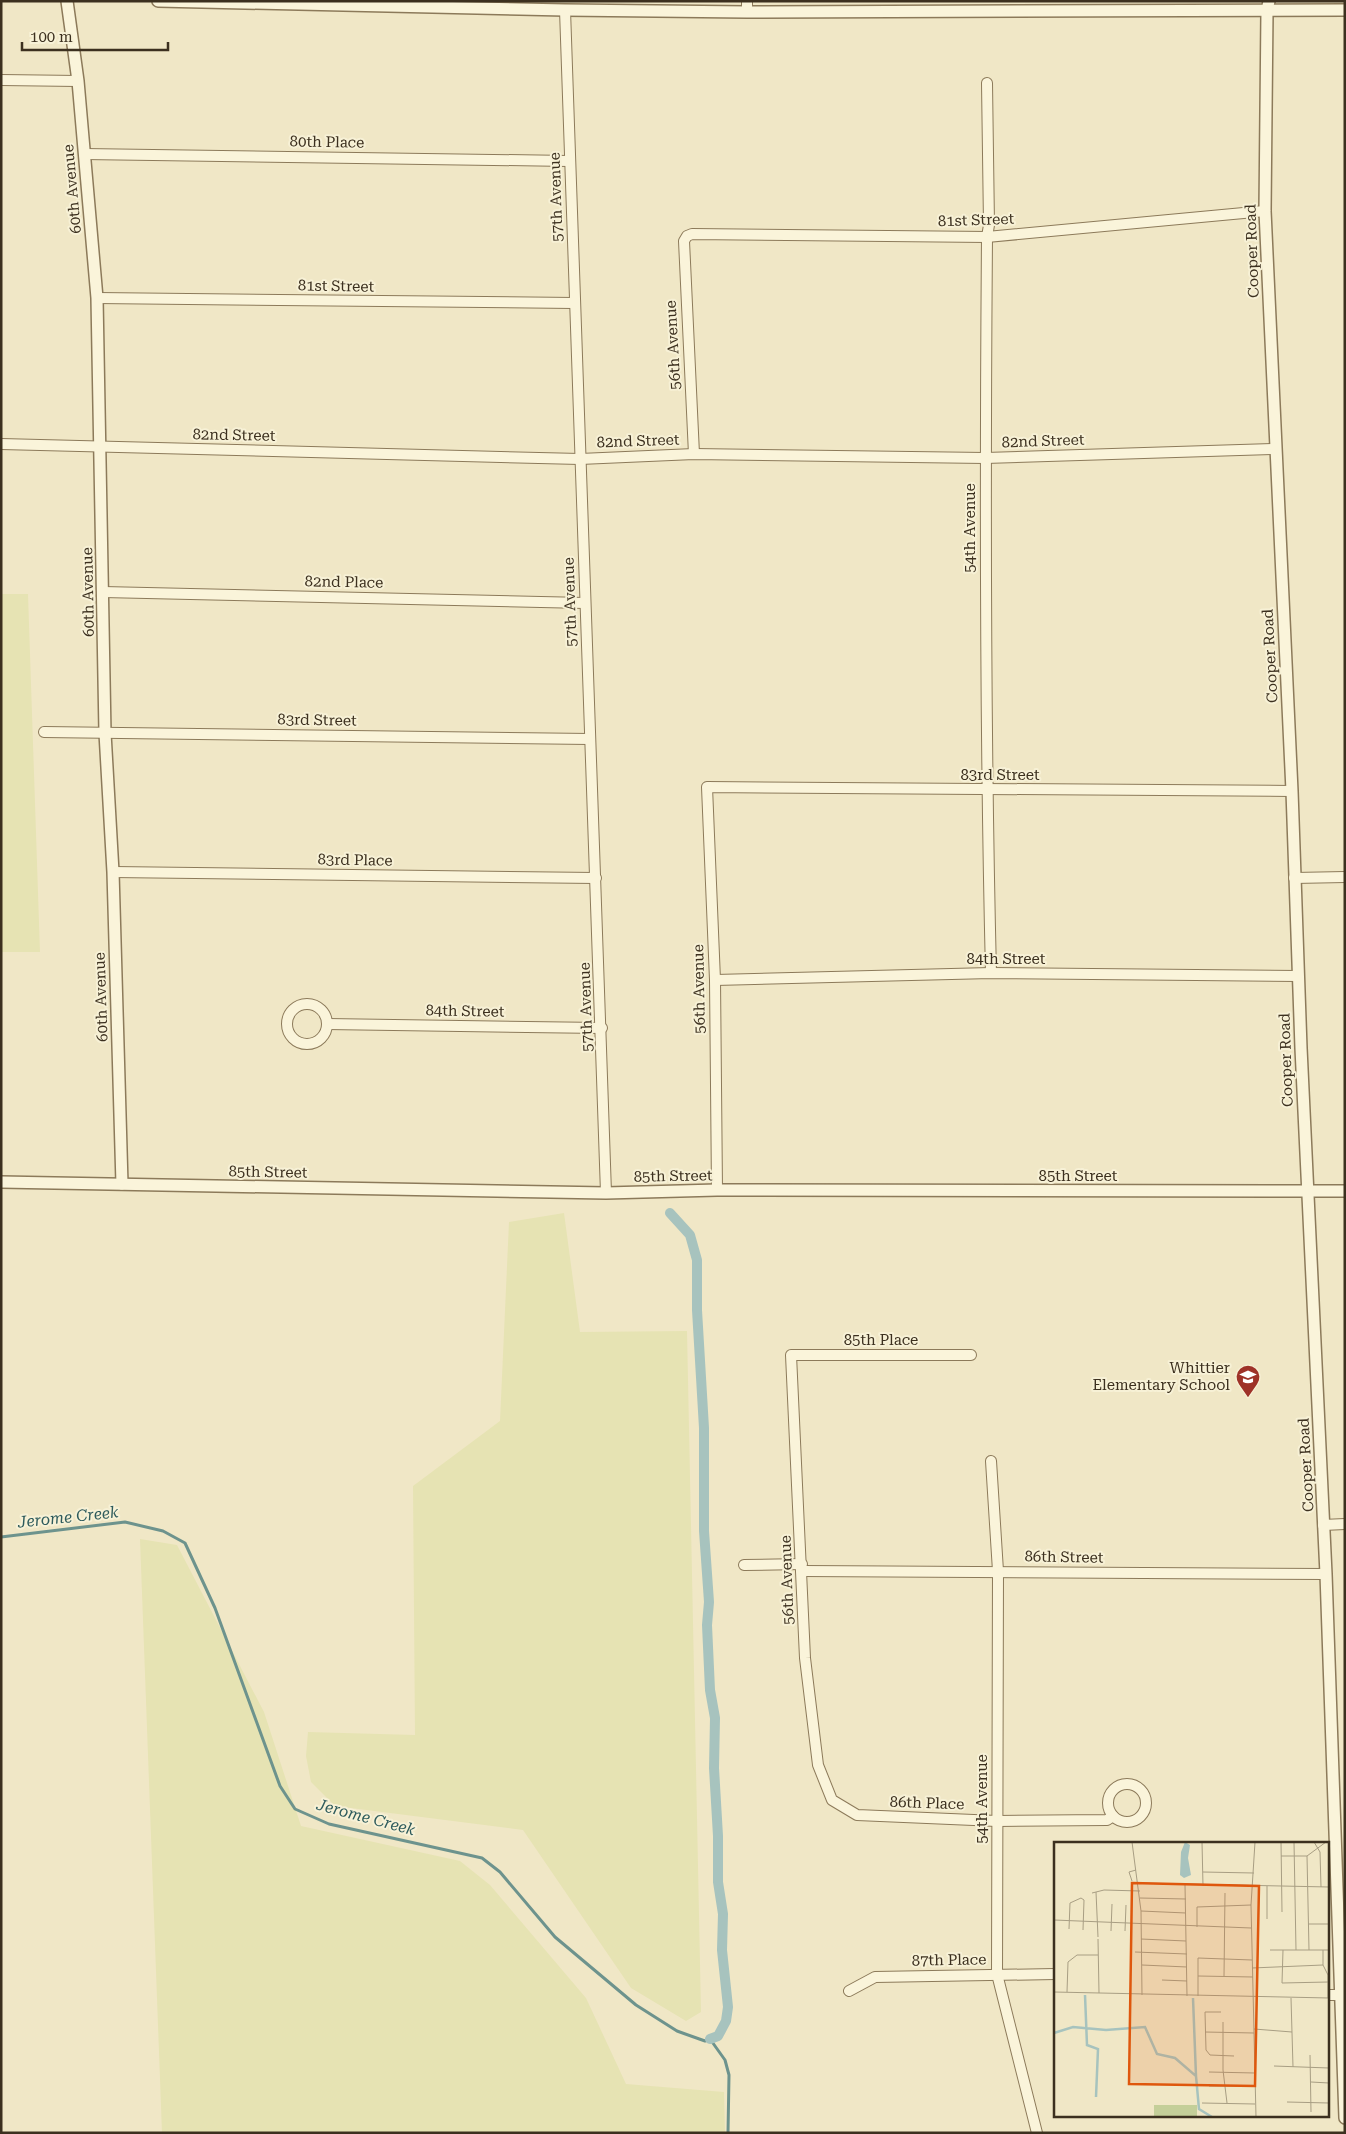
<svg xmlns="http://www.w3.org/2000/svg" width="1346" height="2134" font-family="'Roboto Serif',serif">
  <style>
    .farmland { fill: #e6e3b3 }
    .lines { fill: none; stroke-linecap: round; stroke-linejoin: round }
    .stream { stroke: #6d938d; stroke-width: 3 }
    .canal { stroke: #a7c3be; stroke-width: 10 }
    .minor-casing { stroke: #8c7a5a; stroke-width: 12 }
    .tertiary-casing { stroke: #8c7a5a; stroke-width: 14 }
    .minor { stroke: #faf4da; stroke-width: 10 }
    .tertiary { stroke: #faf4da; stroke-width: 11 }
    .labels { text-anchor: middle; dominant-baseline: central; stroke-width: 4; stroke-linejoin: round; paint-order: stroke }
    .street-label { font-size: 15px; fill: #3c301f; stroke: #f7f1d6 }
    .poi-label { font-size: 15px; fill: #3c301f; stroke: #f7f1d6; text-anchor: end }
    .water-label { font-size: 16px; font-style: italic; fill: #2e5b5c; stroke: #f7f1d6 }
    .inset-river { fill: none; stroke: #a7c3be; stroke-width: 2.5 }
    .inset-road { fill: none; stroke: #a89e83; stroke-width: 1 }
    .view { fill: #df570d; fill-opacity: 0.15; stroke: #df570d; stroke-width: 2.5 }
    .inset-edge { fill: none; stroke: #3c301f; stroke-width: 2.5 }
  </style>
  <rect width="100%" height="100%" fill="#f0e7c6"/>
  <!-- farmland -->
  <g class="farmland">
    <path d="M1,594H28L40,952H1Z"/>
    <path d="M564,1213L580,1332L687,1331L701,2012L686,2021L631,1988L523,1830L335,1806L311,1782L306,1756L308,1732L415,1735L413,1486L500,1421L509,1222Z"/>
    <path d="M140,1539L177,1545L264,1712L301,1826L460,1861L490,1885L586,1998L626,2084L724,2092L725,2133H162Z"/>
  </g>
  <g class="lines">
    <!-- stream -->
    <path class="stream" d="M1,1537L125,1522L163,1531L185,1543L215,1608L280,1786L295,1809L329,1824L482,1858L500,1872L555,1937L636,2005L677,2031L705,2041L710,2039L725,2060L729,2075L728,2133"/>
    <!-- canal -->
    <path class="canal" d="M670,1213L690,1235L697,1260V1310L704,1428V1531L709,1602L707,1625L710,1690L715,1718L714,1768L718,1836V1882L723,1914L722,1950L728,2007L726,2021L718,2036L710,2039"/>
    <defs>
      <g id="minor">
        <path d="M747,1V12"/>
        <path d="M565,10C576,405 596,799 606,1193"/>
        <path d="M1,80L78,81"/>
        <path d="M987,83L989,225L987,237C985,482 985,728 991,973"/>
        <path d="M84,154L569,161"/>
        <path d="M97,298L574,303"/>
        <path d="M1,444L580,459L694,454L985,458L1275,449"/>
        <path d="M694,454L684,241L687,236L692,234L987,237L1265,211"/>
        <path d="M103,592L585,603"/>
        <path d="M44,732L590,739"/>
        <path d="M113,872L596,878"/>
        <path d="M1294,878L1345,877"/>
        <path d="M715,980L991,973L1298,976"/>
        <circle cx="307" cy="1024" r="20"/>
        <path d="M327,1024L602,1028"/>
        <path d="M717,1190L715,980L707,787L1292,791"/>
        <path d="M971,1355H791L805,1658L818,1765L832,1800L857,1815L997,1821L1107,1820L1113,1816"/>
        <path d="M991,1461L998,1571L997,1974L1037,2133"/>
        <path d="M1323,1525L1345,1524"/>
        <path d="M744,1565L802,1564"/>
        <path d="M803,1571L1326,1574"/>
        <circle cx="1127" cy="1803" r="19"/>
        <path d="M849,1991L875,1977L1055,1974"/>
        <path d="M1327,1995H1341"/>
      </g>
      <g id="tertiary">
        <path d="M67,1L78,81L97,298L105,733L113,872L122,1184"/>
        <path d="M158,1L565,10L747,12L1345,10"/>
        <path d="M1269,1L1267,11L1265,211L1292,791L1301,1048L1326,1574L1345,2118"/>
        <path d="M1,1182L606,1193L717,1190L1345,1191"/>
      </g>
    </defs>
    <!-- minor casing -->
    <use href="#minor" class="minor-casing"/>
    <!-- tertiary casing -->
    <use href="#tertiary" class="tertiary-casing"/>
    <!-- minor -->
    <use href="#minor" class="minor"/>
    <!-- tertiary -->
    <use href="#tertiary" class="tertiary"/>
  </g>
  <!-- icons -->
  <defs>
    <symbol id="school-pin" viewBox="-11 -11 22 30"><path d="M0 17L-7.5 6A9.5 9.5 0 1 1 7.5 6Z" fill="#9e3228" stroke="#f7f1d6"/><path d="M0-5L7-2L0 1L-7-2ZM-4 1L0 2.5L4 1V4Q0 6-4 4Z" fill="#fff"/></symbol>
  </defs>
  <g fill-rule="evenodd">
    <use href="#school-pin" x="1234" y="1363" width="28" height="38"/>
  </g>
  <g class="labels">
    <!-- street labels -->
    <g class="street-label">
      <text transform="translate(327 142) rotate(1)">80th Place</text>
      <text transform="translate(72 189) rotate(-95)">60th Avenue</text>
      <text transform="translate(556 197) rotate(-92)">57th Avenue</text>
      <text transform="translate(976 220) rotate(-2)">81st Street</text>
      <text transform="translate(1252 251) rotate(-92)">Cooper Road</text>
      <text transform="translate(336 286) rotate(1)">81st Street</text>
      <text transform="translate(673 345) rotate(-93)">56th Avenue</text>
      <text transform="translate(234 435) rotate(1)">82nd Street</text>
      <text transform="translate(638 441) rotate(-2)">82nd Street</text>
      <text transform="translate(1043 441) rotate(-2)">82nd Street</text>
      <text transform="translate(970 528) rotate(-90)">54th Avenue</text>
      <text transform="translate(344 582) rotate(1)">82nd Place</text>
      <text transform="translate(88 592) rotate(-91)">60th Avenue</text>
      <text transform="translate(570 602) rotate(-92)">57th Avenue</text>
      <text transform="translate(1270 656) rotate(-93)">Cooper Road</text>
      <text transform="translate(317 720) rotate(1)">83rd Street</text>
      <text x="1000" y="775">83rd Street</text>
      <text transform="translate(355 860) rotate(1)">83rd Place</text>
      <text x="1006" y="959">84th Street</text>
      <text transform="translate(699 989) rotate(-91)">56th Avenue</text>
      <text transform="translate(101 997) rotate(-92)">60th Avenue</text>
      <text transform="translate(586 1007) rotate(-92)">57th Avenue</text>
      <text transform="translate(465 1011) rotate(1)">84th Street</text>
      <text transform="translate(1286 1060) rotate(-92)">Cooper Road</text>
      <text transform="translate(268 1172) rotate(1)">85th Street</text>
      <text transform="translate(673 1176) rotate(-1)">85th Street</text>
      <text x="1078" y="1176">85th Street</text>
      <text x="881" y="1340">85th Place</text>
      <text transform="translate(1306 1465) rotate(-93)">Cooper Road</text>
      <text transform="translate(1064 1557) rotate(1)">86th Street</text>
      <text transform="translate(787 1580) rotate(-92)">56th Avenue</text>
      <text transform="translate(982 1799) rotate(-90)">54th Avenue</text>
      <text transform="translate(927 1803) rotate(2)">86th Place</text>
      <text transform="translate(949 1960) rotate(-1)">87th Place</text>
    </g>
    <!-- poi labels -->
    <g class="poi-label">
      <text x="1230" y="1368">Whittier<tspan x="1230" dy="17">Elementary School</tspan></text>
    </g>
    <!-- water labels -->
    <g class="water-label">
      <text transform="translate(68 1517) rotate(-6)">Jerome Creek</text>
      <text transform="translate(366 1817) rotate(15)">Jerome Creek</text>
    </g>
  </g>
  <!-- overview -->
  <g transform="translate(1054 1842)">
    <rect width="275" height="275" fill="#f0e7c6"/>
    <path d="M100,263H143V275H100Z" fill="#c4cf99"/>
    <path d="M131,0L136,3L134,16L137,33L130,36L126,33L127,10Z" fill="#a7c3be"/>
    <path class="inset-river" d="M31,153L33,203L44,207L42,255M139,156L142,234M0,191L19,185L52,188L91,185L103,212L121,216L142,234L145,267L158,275"/>
    <path class="inset-road" d="M78,0L87,69L88,153M148,0L149,44M201,0L197,63L202,275M227,0L228,70M240,0L242,108M260,0L266,10L267,45M227,14H253M253,14L255,108M253,14L272,0M149,30L200,31M78,39L75,30L82,28M85,41L275,45M131,43L133,154M213,44V77M42,50L44,95M38,51L50,48L86,49M86,56L132,57M87,69L132,71M0,78L197,86M254,82H275M143,85V65L197,63M15,87L16,61L27,56L30,58L29,88M57,89L58,62M71,89L72,63M44,97L45,151M87,97L132,99M216,108H275M229,108L228,141L274,140M269,108V123L274,133V156M81,110L133,112M14,120L23,113H44M88,123L133,125M198,126L269,123M144,134L199,135M170,134L171,51M108,138L133,139M0,150L275,156M13,150L14,120M144,154V116L198,118M237,156L239,225M167,170H151L152,208L156,213L180,214M169,180V228L173,261M200,187L238,190M151,190L200,191M256,213L257,270M220,224L275,226M155,230L201,231M257,240L275,241M155,244H183M233,260L275,261M148,261L201,262"/>
    <path class="view" d="M78,41L205,44L201,244L75,242Z"/>
    <rect width="275" height="275" class="inset-edge"/>
  </g>
  <!-- border -->
  <rect width="1346" height="2134" fill="none" stroke="#3c301f" stroke-width="5"/>
  <!-- scale -->
  <path d="M22 42v8h146v-8" fill="none" stroke="#3c301f" stroke-width="2.5"/>
  <text x="30" y="42" font-size="15" fill="#3c301f" stroke="#f7f1d6" stroke-width="4" paint-order="stroke">100 m</text>
</svg>
